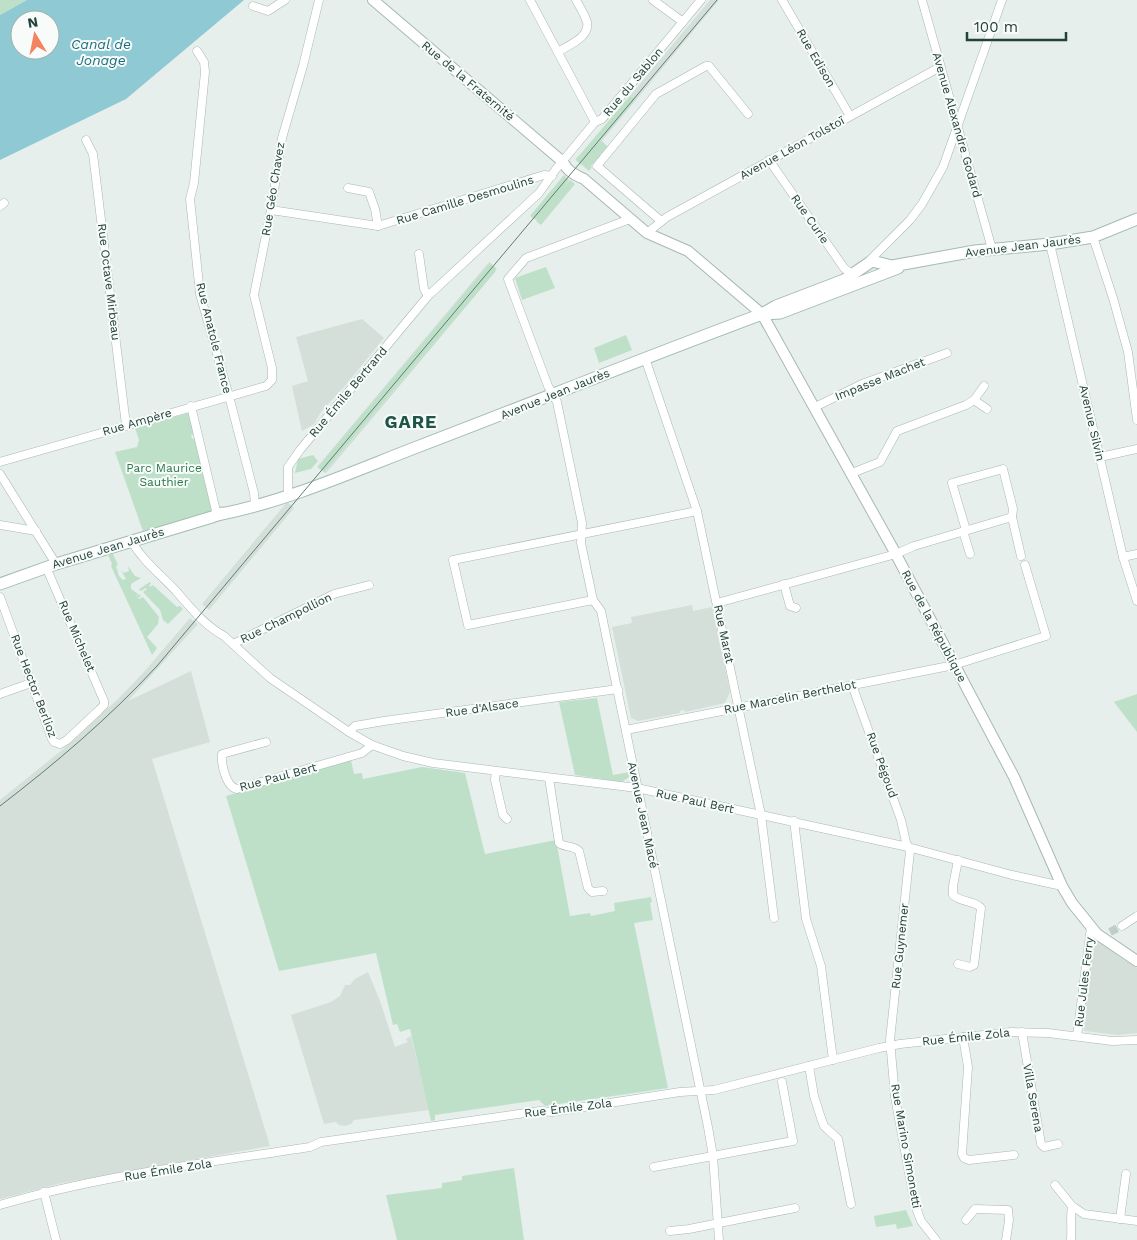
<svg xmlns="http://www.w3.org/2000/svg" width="1137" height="1240" font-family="'Work Sans',sans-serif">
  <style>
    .built { fill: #d4dfda }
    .green { fill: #bfe0c8 }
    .water { fill: #8ec9d4; fill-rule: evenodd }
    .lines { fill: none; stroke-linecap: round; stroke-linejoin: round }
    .minor-tunnel { stroke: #bfccc8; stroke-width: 8; stroke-dasharray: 8 4; stroke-linecap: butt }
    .minor-casing { stroke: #a8b8b2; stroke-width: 9 }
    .tertiary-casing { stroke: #a8b8b2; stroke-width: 12 }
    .secondary-casing { stroke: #a4bbb3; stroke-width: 13 }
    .minor { stroke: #fff; stroke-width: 8 }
    .tertiary { stroke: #fff; stroke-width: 10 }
    .secondary { stroke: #fff; stroke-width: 11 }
    .tram { stroke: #5f7d75; stroke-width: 1 }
    .labels { text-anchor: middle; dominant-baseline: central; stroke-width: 4; stroke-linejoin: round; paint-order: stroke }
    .street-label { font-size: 12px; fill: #24423a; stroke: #f7fbf9 }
    .park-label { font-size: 12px; fill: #2d7a4b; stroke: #f7fbf9 }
    .water-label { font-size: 14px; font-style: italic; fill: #1c6f80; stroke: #f7fbf9 }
    .district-label { font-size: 18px; font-weight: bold; letter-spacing: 1px; fill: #1f5548; stroke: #f7fbf9 }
  </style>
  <rect width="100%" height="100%" fill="#e6efeb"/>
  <!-- built -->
  <g class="built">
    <path d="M710,0H719L582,165L575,159L583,152Z"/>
    <path d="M489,262L497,269L326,473L324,472L317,467Z"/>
    <path d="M362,319L384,338L345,386L321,412L314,424L302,431L292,386L308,381L296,337Z"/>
    <path d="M287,502L294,508L209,610L202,604Z"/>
    <path d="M692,605L693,611L712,607L730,692L725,703L685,712L684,710L680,711V713L638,721L634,719L631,718L612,627L632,623L631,617Z"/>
    <path d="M190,618L198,624L128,701L191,671L210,742L152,759L270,1146L62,1183L0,1199V800L62,750L118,699L144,672Z"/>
    <path d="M1094,936L1118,956L1137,968V1033L1118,1035L1085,1031L1081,1026Z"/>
    <path d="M368,972L380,1001L395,1047L408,1042L406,1039L411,1036L429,1110L354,1120L351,1124L345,1126L339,1125L336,1122L324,1124L291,1015L331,1002L340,996L345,985H350L355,979Z"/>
  </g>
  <!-- green -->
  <g class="green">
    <path d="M0,0H27L0,15Z"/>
    <path d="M630,96L635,100L598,143L602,141L609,148H606L600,155L601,157L599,159L598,158L591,166L592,167L589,171L582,165L583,163L581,165L576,160L577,158Z"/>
    <path d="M564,175L569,180L565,185L570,180L575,184L541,225L536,221L538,218L536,220L530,216Z"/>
    <path d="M490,263L496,268L495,272L326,473L465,305L324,472L318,467Z"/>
    <path d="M546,267L555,288L522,300L515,278Z"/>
    <path d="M626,335L632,350L599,363L594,348Z"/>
    <path d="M189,413L195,434L191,435L192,439L196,438L212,509L210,512L143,531L115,452L137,447L139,440L135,428Z"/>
    <path d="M313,455L318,461L311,469L295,473L298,459Z"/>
    <path d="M113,554L118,565L116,566L119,576L123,580L126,579L121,570L124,573L129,571L128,566L135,576L141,578L131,584V589L138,594L136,597L139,594L141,596L138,598L139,599L143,597L159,617L158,624L147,637L157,648L152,655L111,566L112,564L108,555Z"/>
    <path d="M150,582L151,584L149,585L150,587L153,585L177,607L180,606L183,609L168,624L163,620L160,610L143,592L147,589L146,588L141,591L139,589Z"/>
    <path d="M1137,694V732L1114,702Z"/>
    <path d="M597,698L613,775L630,772L629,777L622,782L575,775L559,702Z"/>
    <path d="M351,760L354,774L362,773L363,779L422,767L465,773L485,854L556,840L570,916L590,913L591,916L615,911L614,903L651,897L652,902L650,903L653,920L634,923L668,1088L545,1106L539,1100L435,1115V1120L431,1121L410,1029L400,1032L397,1024L393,1025L376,953L279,971L226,796Z"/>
    <path d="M514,1168L524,1240H397L386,1195L442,1188V1183L462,1180V1176Z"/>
    <path d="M906,1210L913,1226L897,1229L896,1224L876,1227L874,1216Z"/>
  </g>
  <!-- water -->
  <path class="water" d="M27,0H244L126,99L0,160V15ZM20,20H50V50H20Z"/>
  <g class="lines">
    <!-- minor-tunnel -->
    <path class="minor-tunnel" d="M1110,932L1122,926"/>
    <defs>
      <g id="minor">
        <path d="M530,0L595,122"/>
        <path d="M653,0L683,22"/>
        <path d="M782,0L850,116"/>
        <path d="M922,0L992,249"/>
        <path d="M253,6L268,11L285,0"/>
        <path d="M197,51L204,62L205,72L194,183L190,199L200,294L229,396L254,493L255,505"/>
        <path d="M558,52C568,45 590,38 587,22C585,15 580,7 576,0"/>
        <path d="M86,140L93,154L126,425"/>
        <path d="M769,160L844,268L853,275"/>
        <path d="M348,188L369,192L375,209L378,226"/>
        <path d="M0,206L4,203"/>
        <path d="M271,210L378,226L544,175L552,176"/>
        <path d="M630,219L526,258L508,279L548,386L557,402L582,523L581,543L593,600L601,611L708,1127L713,1156L719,1240"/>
        <path d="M661,221L597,166L656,94L706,66H709L748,114"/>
        <path d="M647,233L667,217L940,67"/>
        <path d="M1093,237L1113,298L1128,352L1137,420"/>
        <path d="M1050,244L1123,557L1137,601"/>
        <path d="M419,254L424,289L428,296"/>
        <path d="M868,262L910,220L922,204L943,167L1002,0"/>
        <path d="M645,358L697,511L761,815L774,918"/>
        <path d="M974,400L987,409"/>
        <path d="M191,406L217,515"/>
        <path d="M815,407L862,384L947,353"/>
        <path d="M1100,457L1137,449"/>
        <path d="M0,462L266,386L272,380V368L254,295L271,210L282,138L303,66L319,0"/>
        <path d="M852,473L880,462L897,431L966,405L974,400L984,386"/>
        <path d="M0,474L56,564"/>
        <path d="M288,495V467L300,450L428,296L539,193L556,169L595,122L602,119L701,0"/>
        <path d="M1012,517L1021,556"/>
        <path d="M0,525L36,531"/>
        <path d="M963,531L970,554"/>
        <path d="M132,542C143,561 160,574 176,591C190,607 204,625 224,636L270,678L349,732L372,745L403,756L433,763L637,788L908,847L1012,875L1062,886"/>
        <path d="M1123,557L1137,554"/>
        <path d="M784,584L790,606L796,608"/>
        <path d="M0,597L52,739L54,742L60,744L67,740L99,710L104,705V701L46,567"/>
        <path d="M593,600L468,625L453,560L697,511"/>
        <path d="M717,603L896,554L914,546L1012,517L1013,509L1003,469L952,483L966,530"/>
        <path d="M233,644L334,594L369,585"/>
        <path d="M852,685L901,820L906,842L910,851L890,1040L895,1097L915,1205L921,1221L936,1240"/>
        <path d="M0,694L31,683"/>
        <path d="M626,730L954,665L1046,636L1025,565"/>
        <path d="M349,732L355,726L384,721L618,689"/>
        <path d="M266,742L222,754C221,764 226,787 237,789L362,753L372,745"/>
        <path d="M496,771L495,780L503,815L507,819"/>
        <path d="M549,778L559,843C565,848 573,845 579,851L588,888L592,892L603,891"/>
        <path d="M794,821L806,919L821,966L833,1060"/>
        <path d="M958,860L953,886V895C962,903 974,900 981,908L974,965L970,967L958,964"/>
        <path d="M1122,926L1137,916"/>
        <path d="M1022,1032L1041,1144L1044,1147L1058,1144"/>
        <path d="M1077,1036L1091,927"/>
        <path d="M963,1037L968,1067L962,1154L964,1158L969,1160L1014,1155"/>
        <path d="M809,1066L814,1096L821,1118L824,1126L838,1139L851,1204"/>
        <path d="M654,1167L793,1141L782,1082"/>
        <path d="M1055,1185L1072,1206L1084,1214L1137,1221"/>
        <path d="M44,1192L56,1240"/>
        <path d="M0,1205C101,1175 207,1163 310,1147L321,1142L540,1111L552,1112L680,1092L714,1090L879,1048L900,1044L1011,1032L1048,1033L1112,1041L1137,1040"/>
        <path d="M1120,1219L1126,1174"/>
        <path d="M966,1220L975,1209L1008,1210L1009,1220L1006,1240"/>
        <path d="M670,1231L689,1229L795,1208"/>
        <path d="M1071,1240C1072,1228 1070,1218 1072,1206"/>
      </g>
      <path id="tertiary" d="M373,0L563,162C567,171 575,175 584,179L647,233L688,251L762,314L892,547L1014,777L1062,886L1072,903L1097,934L1137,961"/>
      <g id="secondary">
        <path d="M765,314L780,313L898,268"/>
        <path d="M217,515C285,502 352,472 417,447C532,403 646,357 762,314L776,306L844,280L872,261L892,266L975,251L1050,244L1093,237L1137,219"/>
        <path d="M0,584L56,564L212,517L222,513"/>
      </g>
    </defs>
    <!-- minor casing -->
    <use href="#minor" class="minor-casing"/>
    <!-- tertiary casing -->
    <use href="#tertiary" class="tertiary-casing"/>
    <!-- secondary casing -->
    <use href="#secondary" class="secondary-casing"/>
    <!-- minor -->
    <use href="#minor" class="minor"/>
    <!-- tertiary -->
    <use href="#tertiary" class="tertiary"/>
    <!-- secondary -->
    <use href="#secondary" class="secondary"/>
    <!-- tram -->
    <path class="tram" d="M0,806C56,763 109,718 157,666L717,0"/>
  </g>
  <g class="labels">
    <!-- street labels -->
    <g class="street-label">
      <text transform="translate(816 58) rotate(60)">Rue Edison</text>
      <text transform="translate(468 81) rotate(40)">Rue de la Fraternité</text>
      <text transform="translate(633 82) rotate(-50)">Rue du Sablon</text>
      <text transform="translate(957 125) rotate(74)">Avenue Alexandre Godard</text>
      <text transform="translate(792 148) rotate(-29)">Avenue Léon Tolstoï</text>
      <text transform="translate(273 189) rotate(-81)">Rue Géo Chavez</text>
      <text transform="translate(465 200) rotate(-17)">Rue Camille Desmoulins</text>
      <text transform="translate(810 219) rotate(55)">Rue Curie</text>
      <text transform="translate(1023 246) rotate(-7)">Avenue Jean Jaurès</text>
      <text transform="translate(109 282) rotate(83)">Rue Octave Mirbeau</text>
      <text transform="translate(214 338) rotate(76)">Rue Anatole France</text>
      <text transform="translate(880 379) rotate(-22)">Impasse Machet</text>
      <text transform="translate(348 392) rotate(-50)">Rue Émile Bertrand</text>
      <text transform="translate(555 394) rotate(-22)">Avenue Jean Jaurès</text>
      <text transform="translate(137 422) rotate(-16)">Rue Ampère</text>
      <text transform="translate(1092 423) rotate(77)">Avenue Silvin</text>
      <text transform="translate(108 548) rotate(-17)">Avenue Jean Jaurès</text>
      <text transform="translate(286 618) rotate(-26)">Rue Champollion</text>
      <text transform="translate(934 626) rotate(62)">Rue de la République</text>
      <text transform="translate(724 634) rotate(78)">Rue Marat</text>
      <text transform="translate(77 636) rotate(67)">Rue Michelet</text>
      <text transform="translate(34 686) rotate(69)">Rue Hector Berlioz</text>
      <text transform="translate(790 697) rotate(-11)">Rue Marcelin Berthelot</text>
      <text transform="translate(482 708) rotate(-8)">Rue d'Alsace</text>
      <text transform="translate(882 765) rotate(70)">Rue Pégoud</text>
      <text transform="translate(278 777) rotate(-15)">Rue Paul Bert</text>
      <text transform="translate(695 801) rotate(12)">Rue Paul Bert</text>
      <text transform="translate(643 815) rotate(78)">Avenue Jean Macé</text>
      <text transform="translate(900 946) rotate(-84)">Rue Guynemer</text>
      <text transform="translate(1084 982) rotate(-83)">Rue Jules Ferry</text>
      <text transform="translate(966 1037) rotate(-6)">Rue Émile Zola</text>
      <text transform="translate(1033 1098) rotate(80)">Villa Serena</text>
      <text transform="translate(568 1108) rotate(-7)">Rue Émile Zola</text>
      <text transform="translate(906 1146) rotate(80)">Rue Marino Simonetti</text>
      <text transform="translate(168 1170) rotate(-9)">Rue Émile Zola</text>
    </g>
    <!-- park labels -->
    <g class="park-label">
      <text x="164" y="468">Parc Maurice<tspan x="164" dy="14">Sauthier</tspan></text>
    </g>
    <!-- water labels -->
    <g class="water-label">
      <text x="101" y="44">Canal de<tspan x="101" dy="16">Jonage</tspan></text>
    </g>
    <!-- district labels -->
    <g class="district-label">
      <text x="411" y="421">GARE</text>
    </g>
  </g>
  <!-- north arrow -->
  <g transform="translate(35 35) rotate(350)"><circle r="24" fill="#f7fbf9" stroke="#a3b1ad"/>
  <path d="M0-4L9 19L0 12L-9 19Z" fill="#f4845f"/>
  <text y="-8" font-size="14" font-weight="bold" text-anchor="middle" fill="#24423a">N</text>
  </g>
  <!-- scale -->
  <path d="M967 32v8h99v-8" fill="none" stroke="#24423a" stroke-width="2.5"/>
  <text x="974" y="32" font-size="15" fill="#24423a" stroke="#f7fbf9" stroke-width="4" paint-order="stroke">100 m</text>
</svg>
